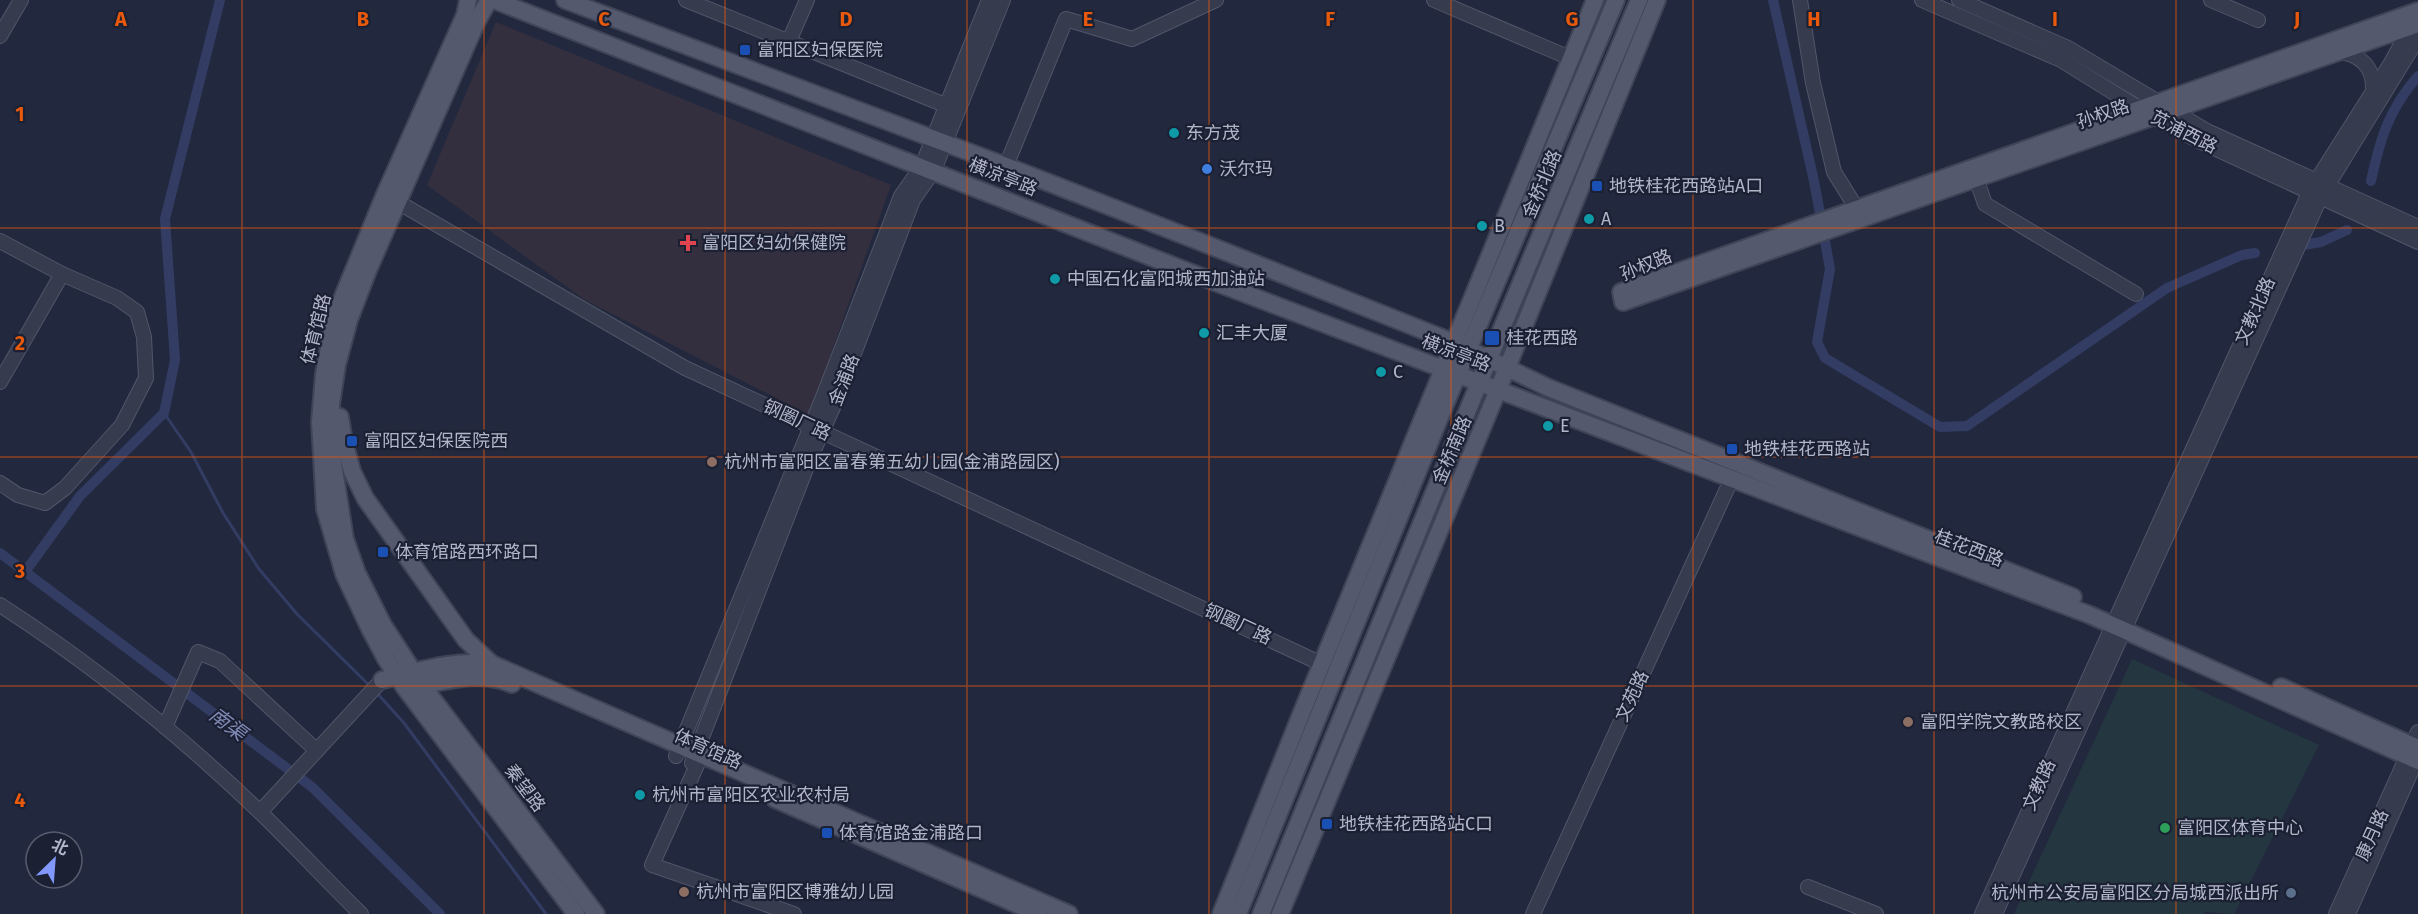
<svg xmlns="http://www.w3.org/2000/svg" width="2418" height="914" font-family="'Fira Sans','Noto Sans SC',sans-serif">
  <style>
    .medical { fill: #342f3f }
    .green { fill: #24363f }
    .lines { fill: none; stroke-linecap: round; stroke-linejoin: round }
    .stream { stroke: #333d64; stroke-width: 3 }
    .canal { stroke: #333d64; stroke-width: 10 }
    .minor-casing { stroke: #515669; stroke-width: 16 }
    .major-casing { stroke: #3f4457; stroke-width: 20 }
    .minor { stroke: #363b4e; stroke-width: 14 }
    .major { stroke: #54596e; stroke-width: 16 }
    .grid { fill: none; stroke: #e8590c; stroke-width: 1.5; stroke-opacity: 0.55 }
    .transit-dot { fill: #1a4fb4; stroke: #1b2033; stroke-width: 2 }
    .culture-dot { fill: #0f9aa8; stroke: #1b2033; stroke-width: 2 }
    .shop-dot { fill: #3f7fe0; stroke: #1b2033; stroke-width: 2 }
    .health-dot { fill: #e0444e; stroke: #1b2033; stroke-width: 2 }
    .education-dot { fill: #8d6e63; stroke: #1b2033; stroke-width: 2 }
    .leisure-dot { fill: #2e9e5b; stroke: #1b2033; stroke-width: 2 }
    .service-dot { fill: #5c6f8a; stroke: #1b2033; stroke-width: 2 }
    .labels { text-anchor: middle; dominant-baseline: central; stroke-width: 4.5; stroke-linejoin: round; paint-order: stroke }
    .poi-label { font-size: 18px; fill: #b2b6c9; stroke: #1b2033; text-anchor: start }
    .street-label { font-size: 18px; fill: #b2b6c9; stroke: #1b2033 }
    .water-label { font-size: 20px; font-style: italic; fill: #808bb7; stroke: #1b2033 }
    .grid-label { font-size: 20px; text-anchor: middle; font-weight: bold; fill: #e8590c; stroke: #1b2033; stroke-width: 4.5; stroke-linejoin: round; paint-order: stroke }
  </style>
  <rect width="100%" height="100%" fill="#22283e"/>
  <!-- medical -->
  <path class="medical" d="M496,22L891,185L809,415L585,300L427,185Z"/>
  <!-- green -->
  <path class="green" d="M2132,659L2319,745L2234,914L2205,912L2204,914H2014Z"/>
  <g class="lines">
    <!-- stream -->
    <g class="stream">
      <path d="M164,413L191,452L223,513L259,569L297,614L371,687"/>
      <path d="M376,692L404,723L546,914"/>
    </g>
    <!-- canal -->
    <g class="canal">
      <path d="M1773,0L1814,181L1830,269L1817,342L1825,358L1940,427L1967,426L2167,288L2242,255L2255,253"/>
      <path d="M2371,181C2380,139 2389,109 2418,76"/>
      <path d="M2303,245L2321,242L2347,230"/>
      <path d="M0,553L312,787L440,914"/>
      <path d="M25,572L80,496L164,413L175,360L165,219L220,0"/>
    </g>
    <defs>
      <g id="minor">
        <path d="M686,0L945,105"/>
        <path d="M1434,0L1570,58"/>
        <path d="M1800,0L1813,83L1834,172L1857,209"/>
        <path d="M1922,0L2061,60L2153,117L2199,141L2418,242"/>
        <path d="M1959,0L2068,48L2207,131L2418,227"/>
        <path d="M2211,0L2258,20"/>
        <path d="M0,36L21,0"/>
        <path d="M789,41L807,0"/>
        <path d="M2339,52C2360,54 2374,67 2373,90"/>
        <path d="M1006,166L1066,19L1132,39L1216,0"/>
        <path d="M1976,178L1985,204L2136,294"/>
        <path d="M389,197L685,368L1322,664"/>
        <path d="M0,241L62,274L0,382"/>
        <path d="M0,483L18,495L45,503L65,488L122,425L146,378L144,337L137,312L117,298L62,274"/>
        <path d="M0,605C93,665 181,736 261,813C295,846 327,881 361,914"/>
        <path d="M165,727L198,652L220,661L316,750"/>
        <path d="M676,756L823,397L901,196L922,166L989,0"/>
        <path d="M692,763L809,461L835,403L913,200L934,170L1003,0"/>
        <path d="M697,765L652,865L794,914"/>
        <path d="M260,812L382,680"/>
        <path d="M1808,887L1876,914"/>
        <path d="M1533,914L1732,478"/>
        <path d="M1982,914L2310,191L2391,63L2413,22"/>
        <path d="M1995,914L2321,196L2418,38"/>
        <path d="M2336,914L2418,732"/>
        <path d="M2348,914L2418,756"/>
      </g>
      <g id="major">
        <path d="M468,0L465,15L385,194L335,316L324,374L320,422L325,509L344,574L370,629L386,659L405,688L576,914"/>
        <path d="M489,0L477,21L369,268L349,320L337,365L331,404L332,457L345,539L357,573L383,625L422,685L596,914"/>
        <path d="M494,0L1225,286L2090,615L2418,761"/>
        <path d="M565,0L1006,166L1206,244L1455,343L1549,388L2073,597"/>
        <path d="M2418,11L1621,292L1623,302L2418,24"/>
        <path d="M340,417L344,442L352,471L365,498L466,640L494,666"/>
        <path d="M382,680C419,671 457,658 494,665L1069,914"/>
        <path d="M414,687C447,681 480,670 512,684"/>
        <path d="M2281,687L2418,748"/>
        <path d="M775,799L1039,914"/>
        <path d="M1221,914L1302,712L1595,0"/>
        <path d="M1238,914L1444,407L1616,0"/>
        <path d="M1261,914L1479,383L1639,0"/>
        <path d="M1280,914L1498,390L1657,0"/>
      </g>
    </defs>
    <!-- minor casing -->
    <use href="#minor" class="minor-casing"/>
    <!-- major casing -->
    <use href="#major" class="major-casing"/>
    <!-- minor -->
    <use href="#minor" class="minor"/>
    <!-- major -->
    <use href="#major" class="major"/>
  </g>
  <!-- grid -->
  <path class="grid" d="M242,0V914M484,0V914M725,0V914M967,0V914M1209,0V914M1451,0V914M1693,0V914M1934,0V914M2176,0V914M0,228H2418M0,457H2418M0,686H2418"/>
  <!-- markers -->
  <g class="transit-dot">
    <rect x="739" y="44" width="12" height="12" rx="3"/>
    <rect x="1591" y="180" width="12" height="12" rx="3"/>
    <rect x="1484" y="330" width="16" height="16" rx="3"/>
    <rect x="346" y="435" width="12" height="12" rx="3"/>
    <rect x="1726" y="443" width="12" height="12" rx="3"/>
    <rect x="377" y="546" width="12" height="12" rx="3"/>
    <rect x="1321" y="818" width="12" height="12" rx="3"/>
    <rect x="821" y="827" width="12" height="12" rx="3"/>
  </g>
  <g class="culture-dot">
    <circle cx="1174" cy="133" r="6"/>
    <circle cx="1589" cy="219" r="6"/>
    <circle cx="1482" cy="226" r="6"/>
    <circle cx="1055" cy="279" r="6"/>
    <circle cx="1204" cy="333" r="6"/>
    <circle cx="1381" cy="372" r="6"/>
    <circle cx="1548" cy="426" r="6"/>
    <circle cx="640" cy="795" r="6"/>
  </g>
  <circle class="shop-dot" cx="1207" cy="169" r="6"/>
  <path class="health-dot" d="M685 234h6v6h6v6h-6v6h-6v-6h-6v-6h6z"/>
  <g class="education-dot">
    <circle cx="712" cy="462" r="6"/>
    <circle cx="1908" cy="722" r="6"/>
    <circle cx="684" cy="892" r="6"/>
  </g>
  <circle class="leisure-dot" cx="2165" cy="828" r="6"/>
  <circle class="service-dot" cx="2291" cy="893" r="6"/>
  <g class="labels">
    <!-- poi labels -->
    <g class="poi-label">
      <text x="757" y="50">富阳区妇保医院</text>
      <text x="1186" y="133">东方茂</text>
      <text x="1219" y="169">沃尔玛</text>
      <text x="1609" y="186">地铁桂花西路站A口</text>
      <text x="1601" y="219">A</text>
      <text x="1494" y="226">B</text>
      <text x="702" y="243">富阳区妇幼保健院</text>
      <text x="1067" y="279">中国石化富阳城西加油站</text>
      <text x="1216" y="333">汇丰大厦</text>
      <text x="1506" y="338">桂花西路</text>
      <text x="1393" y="372">C</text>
      <text x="1560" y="426">E</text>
      <text x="364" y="441">富阳区妇保医院西</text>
      <text x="1744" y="449">地铁桂花西路站</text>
      <text x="724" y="462">杭州市富阳区富春第五幼儿园(金浦路园区)</text>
      <text x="395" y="552">体育馆路西环路口</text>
      <text x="1920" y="722">富阳学院文教路校区</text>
      <text x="652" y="795">杭州市富阳区农业农村局</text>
      <text x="1339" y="824">地铁桂花西路站C口</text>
      <text x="2177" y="828">富阳区体育中心</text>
      <text x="839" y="833">体育馆路金浦路口</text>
      <text x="696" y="892">杭州市富阳区博雅幼儿园</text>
      <text x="2279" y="893" text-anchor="end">杭州市公安局富阳区分局城西派出所</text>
    </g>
    <!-- street labels -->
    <g class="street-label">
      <text transform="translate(2103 114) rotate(-19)">孙权路</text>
      <text transform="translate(2184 132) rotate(27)">苋浦西路</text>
      <text transform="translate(1003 177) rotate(22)">横凉亭路</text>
      <text transform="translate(1542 184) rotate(-67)">金桥北路</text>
      <text transform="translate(1646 265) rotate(-22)">孙权路</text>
      <text transform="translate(2255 311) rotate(-66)">文教北路</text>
      <text transform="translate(316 329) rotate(-76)">体育馆路</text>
      <text transform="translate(1456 353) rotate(21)">横凉亭路</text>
      <text transform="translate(844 380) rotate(-69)">金浦路</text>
      <text transform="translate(797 420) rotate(25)">钢圈厂路</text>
      <text transform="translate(1452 450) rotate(-67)">金桥南路</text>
      <text transform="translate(1969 548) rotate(21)">桂花西路</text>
      <text transform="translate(1238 624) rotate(25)">钢圈厂路</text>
      <text transform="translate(1632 696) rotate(-65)">文苑路</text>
      <text transform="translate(708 749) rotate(24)">体育馆路</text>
      <text transform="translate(2039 785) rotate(-66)">文教路</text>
      <text transform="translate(525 788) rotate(53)">秦望路</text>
      <text transform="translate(2372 835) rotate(-66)">康月路</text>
    </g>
    <!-- water labels -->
    <g class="water-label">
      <text transform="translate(228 724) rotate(37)">南渠</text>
    </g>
  </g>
  <g class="grid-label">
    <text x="121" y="26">A</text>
    <text x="363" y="26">B</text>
    <text x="604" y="26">C</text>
    <text x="846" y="26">D</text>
    <text x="1088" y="26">E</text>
    <text x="1330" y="26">F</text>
    <text x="1572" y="26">G</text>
    <text x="1814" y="26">H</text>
    <text x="2055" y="26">I</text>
    <text x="2297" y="26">J</text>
    <text x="20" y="121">1</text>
    <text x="20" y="350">2</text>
    <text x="20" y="578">3</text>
    <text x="20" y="807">4</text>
  </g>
  <!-- north arrow -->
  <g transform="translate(54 860) rotate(25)"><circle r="28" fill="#1b2033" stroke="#575c6f" stroke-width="1.5"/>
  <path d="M0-4.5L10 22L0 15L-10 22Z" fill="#8398fd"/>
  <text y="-9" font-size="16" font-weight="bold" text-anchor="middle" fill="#b2b6c9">北</text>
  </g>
</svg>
